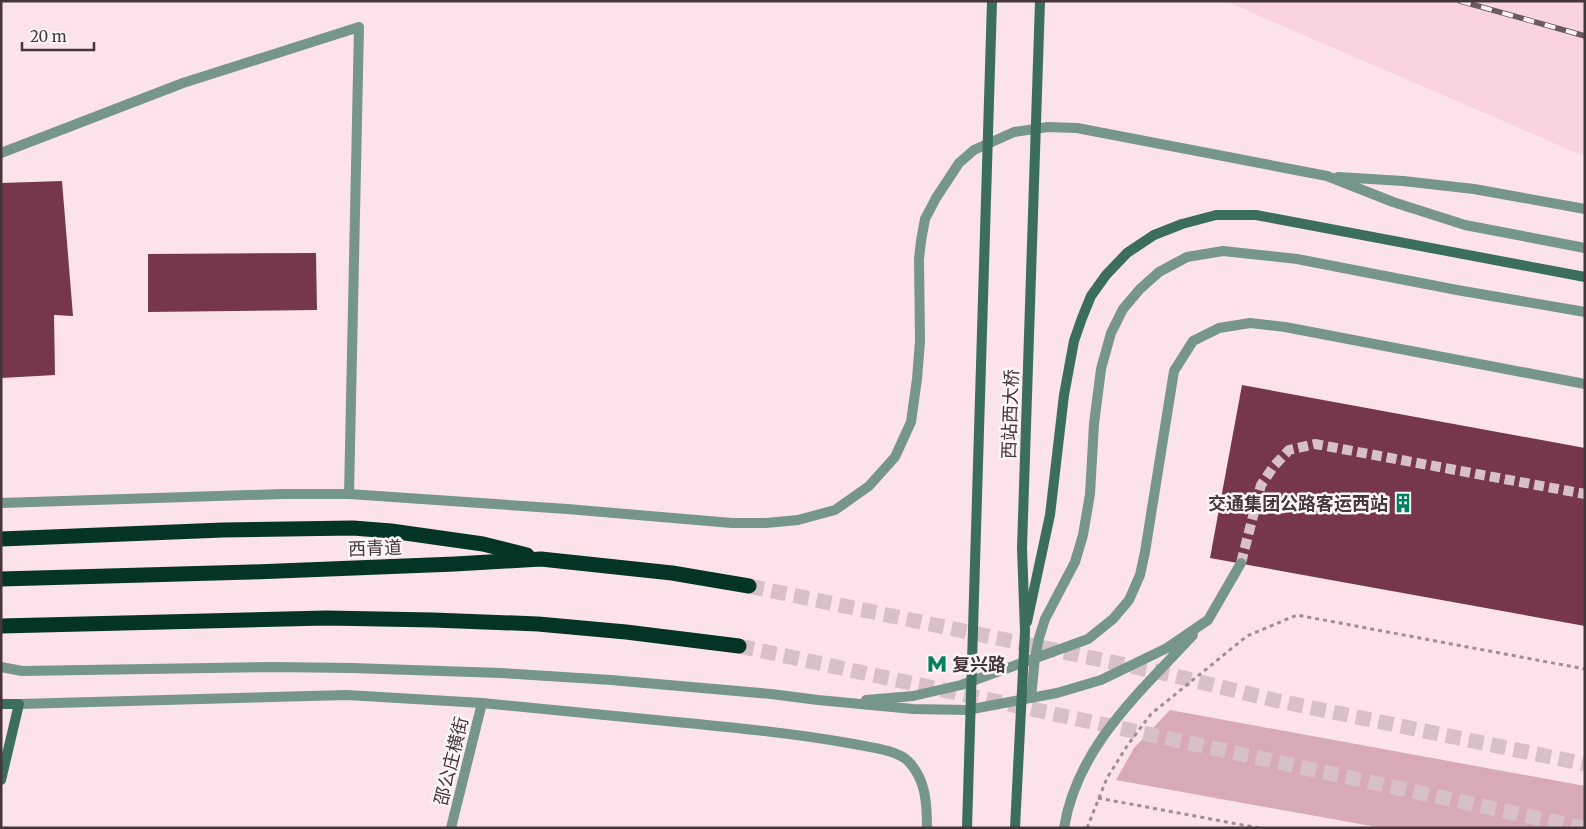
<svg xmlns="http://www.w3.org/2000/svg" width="1586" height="829" font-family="Merriweather,'Noto Sans SC',serif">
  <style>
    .built { fill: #f9d3dd }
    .green { fill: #d8aab6 }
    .building { fill: #76364c }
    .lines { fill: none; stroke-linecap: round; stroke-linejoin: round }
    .street-tunnel { stroke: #d7c0c6; stroke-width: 10; stroke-dasharray: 10 5; stroke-linecap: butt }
    .highway-tunnel { stroke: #d7c0c6; stroke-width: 15; stroke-dasharray: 15 8; stroke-linecap: butt }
    .path { stroke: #a18d92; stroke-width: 3; stroke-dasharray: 4 4; stroke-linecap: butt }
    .lane { stroke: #769689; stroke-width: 10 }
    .street { stroke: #769689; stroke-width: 10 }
    .secondary { stroke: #3b6e5b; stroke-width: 10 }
    .highway { stroke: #043426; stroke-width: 15 }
    .rail-casing { stroke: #6b5a5e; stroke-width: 5.5 }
    .rail { stroke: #fdf5f7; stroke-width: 4; stroke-dasharray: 11; stroke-linecap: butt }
    .secondary-bridge { stroke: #3b6e5b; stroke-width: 10 }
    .labels { text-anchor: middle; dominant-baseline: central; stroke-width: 5; stroke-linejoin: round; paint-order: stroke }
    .street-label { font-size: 18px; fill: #45363a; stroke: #fdf5f7 }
    .poi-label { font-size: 18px; font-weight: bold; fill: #45363a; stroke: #fdf5f7; text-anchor: end }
  </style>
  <rect width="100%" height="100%" fill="#fbe3e9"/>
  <!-- built -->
  <path class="built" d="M1225,1H1585V156L1579,154Z"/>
  <!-- green -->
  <path class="green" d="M1170,710L1585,786V828H1382L1116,780L1134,748Z"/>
  <!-- building -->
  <g class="building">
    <path d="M62,181L73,316L54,315L55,375L1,378V183Z"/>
    <path d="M316,253L317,310L148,312V254Z"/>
    <path d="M1242,385L1585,448V626L1210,558Z"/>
  </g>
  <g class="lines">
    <!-- street-tunnel -->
    <path class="street-tunnel" d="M1241,563L1261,485L1274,466L1289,450L1315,444L1585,494"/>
    <!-- highway-tunnel -->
    <g class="highway-tunnel">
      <path d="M749,586L1159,672L1274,700L1585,764"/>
      <path d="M739,646L1584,828"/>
    </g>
    <!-- path -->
    <g class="path">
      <path d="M1098,798L1259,828"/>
      <path d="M1087,828L1107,778L1127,746L1151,714L1247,636L1297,615L1585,669"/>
    </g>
    <!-- lane -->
    <g class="lane">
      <path d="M1,153L183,83L359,27L349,494"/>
      <path d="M19,704L347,695L482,703"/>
    </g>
    <!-- street -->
    <g class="street">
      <path d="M1338,177L1403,181L1474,189L1585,209"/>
      <path d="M1,503L283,494H349L567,509L732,523H766L798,520L835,510L869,486L895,457L911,422L917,379L920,341L919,259L921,241L925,219L936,198L959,163L974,150L1014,132L1048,127L1077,128L1327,176L1393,202L1465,225L1585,248"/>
      <path d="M1,667L22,671L272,667L352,668L501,673L611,680L771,694L818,700L913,709L967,710L1057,693L1101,680L1167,648L1208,620L1241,563"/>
      <path d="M1031,698L1035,657L1039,638L1045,619L1075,562L1083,535L1090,494L1094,424L1101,369L1111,333L1123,309L1140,289L1159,272L1187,257L1223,251L1297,259L1457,290L1585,312"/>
      <path d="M866,700L913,696L961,685L1088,639L1113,619L1129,600L1140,575L1145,552L1174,371L1193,341L1219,328L1250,323L1285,327L1585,384"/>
      <path d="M451,828L482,703C544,709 605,715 666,721C729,727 792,733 854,744C869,747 897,750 908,761C926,779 927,804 927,828"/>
      <path d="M1064,828C1077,747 1140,692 1193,635"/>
    </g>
    <!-- secondary -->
    <g class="secondary">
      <path d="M1027,622L1050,515L1064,395L1074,341L1082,318L1091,296L1106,275L1127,253L1154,235L1182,224L1216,215H1256L1585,277"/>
      <path d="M1,704H19L1,780"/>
    </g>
    <!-- highway -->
    <g class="highway">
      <path d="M1,539L223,530L353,528L391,531L483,544L527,555"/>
      <path d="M1,579L251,572L455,564L541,559L672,573L749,586"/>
      <path d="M1,626L326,618L433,620L538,624L626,632L739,646"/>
    </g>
    <defs>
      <path id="rail" d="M1460,1L1585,36"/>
    </defs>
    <!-- rail casing -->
    <use href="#rail" class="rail-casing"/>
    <!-- rail -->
    <use href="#rail" class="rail"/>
    <!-- secondary-bridge -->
    <g class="secondary-bridge">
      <path d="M967,828L992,1"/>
      <path d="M1015,828L1025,631L1022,548L1040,1"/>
    </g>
  </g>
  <!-- icons -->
  <defs>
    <symbol id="building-bare" viewBox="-9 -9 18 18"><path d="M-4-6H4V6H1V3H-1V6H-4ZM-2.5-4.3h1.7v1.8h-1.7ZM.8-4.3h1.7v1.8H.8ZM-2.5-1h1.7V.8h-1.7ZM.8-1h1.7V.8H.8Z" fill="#028161" stroke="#fdf5f7" stroke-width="2.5" paint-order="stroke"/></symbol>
    <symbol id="metro-bare" viewBox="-9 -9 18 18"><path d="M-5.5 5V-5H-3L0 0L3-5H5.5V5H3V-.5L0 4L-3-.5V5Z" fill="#028161" stroke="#fdf5f7" stroke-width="2.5" paint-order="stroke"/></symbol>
  </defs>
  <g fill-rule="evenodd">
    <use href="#building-bare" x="1389" y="489" width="28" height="28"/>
    <use href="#metro-bare" x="923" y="650" width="28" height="28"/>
  </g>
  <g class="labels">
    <!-- street labels -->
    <g class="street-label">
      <text transform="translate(1010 414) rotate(-88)">西站西大桥</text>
      <text transform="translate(375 548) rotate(-2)">西青道</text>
      <text transform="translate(451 761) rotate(-76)">邵公庄横街</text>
    </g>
    <!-- poi labels -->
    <g class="poi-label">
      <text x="1388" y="503">交通集团公路客运西站</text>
      <text x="952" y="664" text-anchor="start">复兴路</text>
    </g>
  </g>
  <!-- border -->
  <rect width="1586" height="829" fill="none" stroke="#45363a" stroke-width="5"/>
  <!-- scale -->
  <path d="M22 42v8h72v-8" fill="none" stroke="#45363a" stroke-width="2.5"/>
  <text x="30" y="42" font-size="15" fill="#45363a" stroke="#fdf5f7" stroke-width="4" paint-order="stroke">20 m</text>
</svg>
